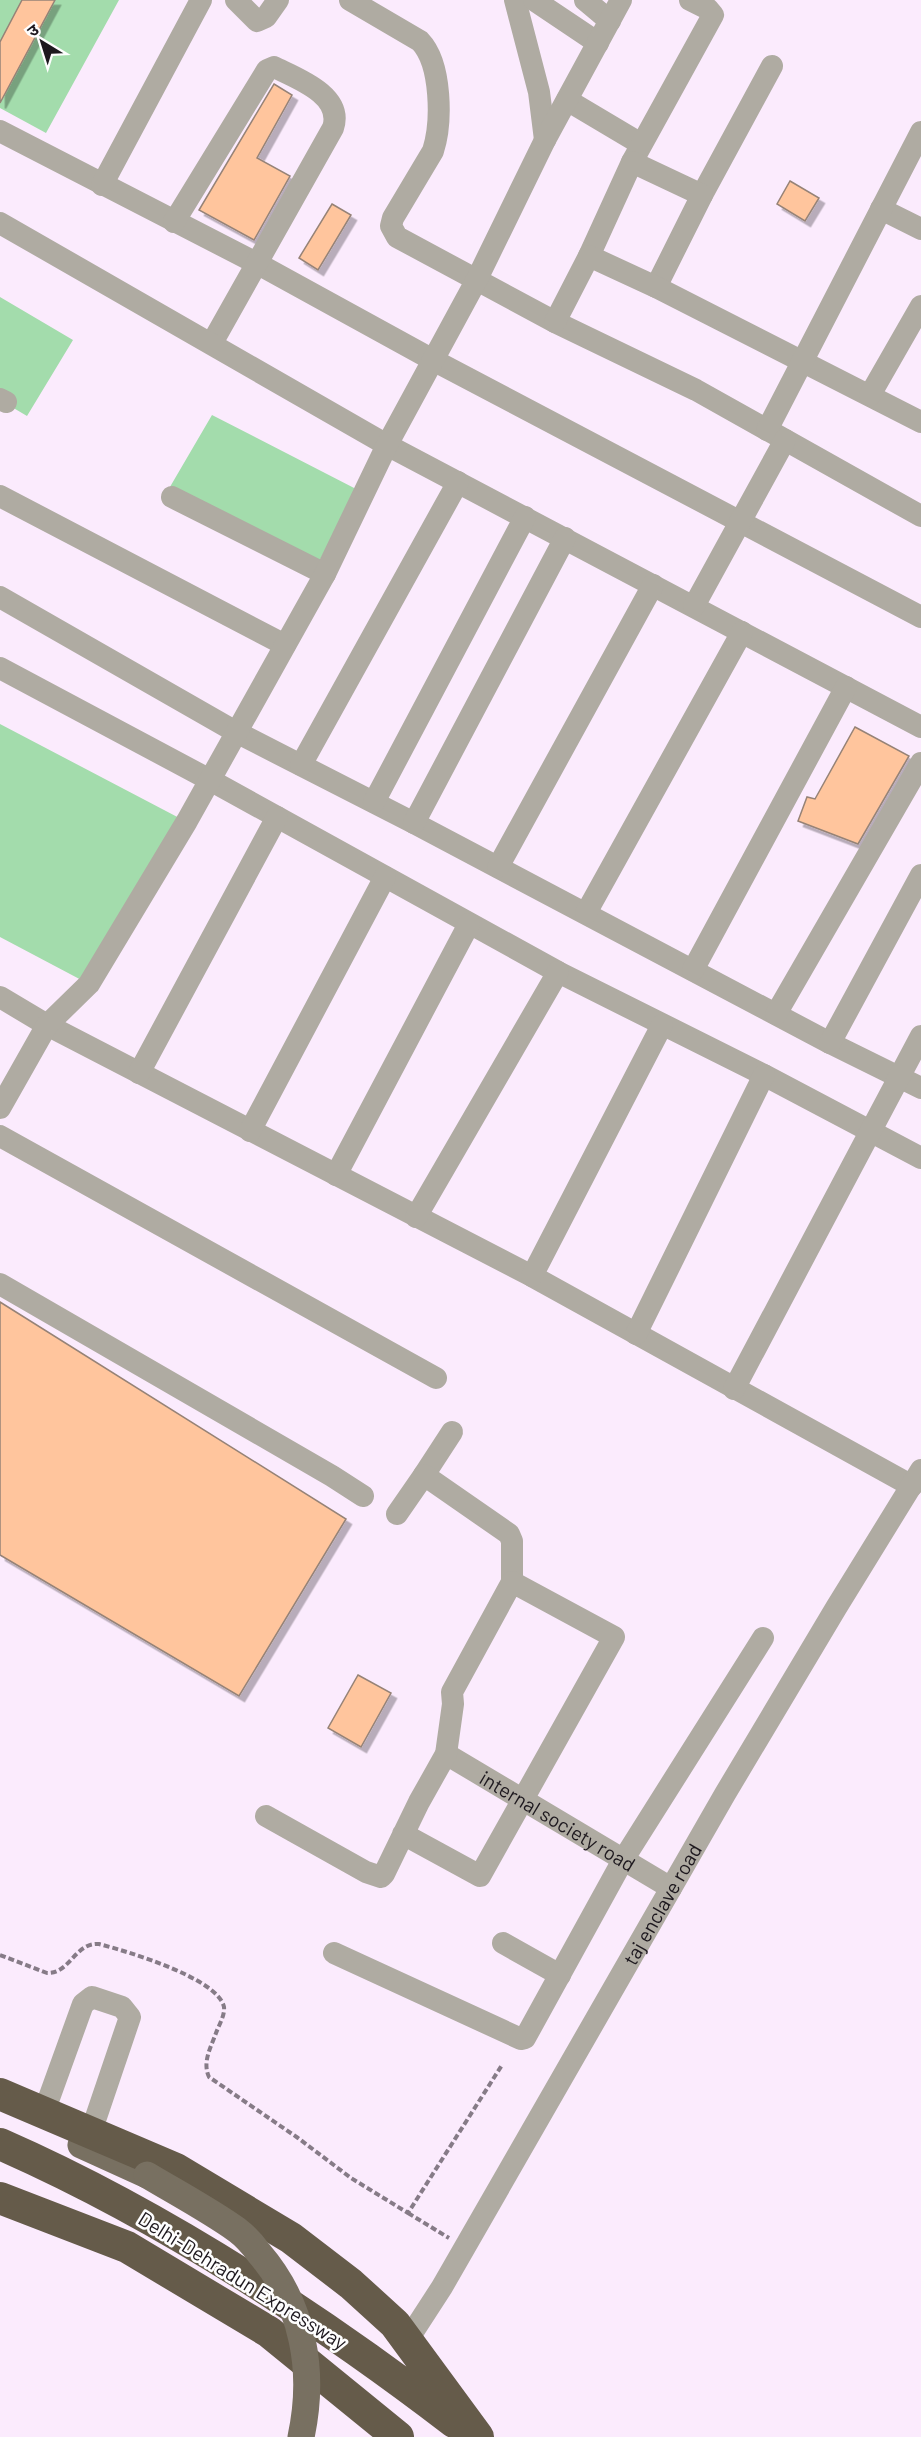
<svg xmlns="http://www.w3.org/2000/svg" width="921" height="2437" viewBox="0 0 921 2437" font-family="Barlow,'Noto Sans Devanagari',sans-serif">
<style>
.green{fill:#a3dcac}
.building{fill:#ffc59d;stroke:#968377;stroke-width:1.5;filter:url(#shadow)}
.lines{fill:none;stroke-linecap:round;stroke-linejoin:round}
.path{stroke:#867b87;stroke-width:4;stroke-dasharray:6 3;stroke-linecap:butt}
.minor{stroke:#afaba2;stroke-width:22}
.major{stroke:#787061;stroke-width:27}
.highway{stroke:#655b4a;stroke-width:32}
.major-bridge{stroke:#787061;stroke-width:27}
.labels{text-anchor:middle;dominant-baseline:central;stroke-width:5;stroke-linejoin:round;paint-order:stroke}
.street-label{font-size:20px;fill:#1d181e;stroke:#fefefe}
</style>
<defs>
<filter id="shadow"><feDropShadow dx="5.5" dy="5.5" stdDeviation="0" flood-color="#0004"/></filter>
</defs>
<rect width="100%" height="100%" fill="#fbebfd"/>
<path class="green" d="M0,0H119L46,133L0,108Z
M0,297L73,340L27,416L0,400Z
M212,415L358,490L315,569L167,492Z
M0,724L185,821L87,983L0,937Z"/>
<path class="building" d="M22,0H55L0,103V42Z
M274,84L292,95L257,158L290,176L254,240L199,210Z
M790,181L819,198L805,221L777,204Z
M332,204L351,215L318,270L299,258Z
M855,727L909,756L858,844L798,821L807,797L815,799Z
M0,1302L346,1519L239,1696L0,1555Z
M358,1675L391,1693L361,1747L328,1728Z"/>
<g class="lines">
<path class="path" d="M0,1955L47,1973C70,1974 75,1942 99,1944C126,1951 218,1978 224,2007C225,2015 219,2025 216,2033C211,2047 202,2062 209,2077L298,2138L351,2178L408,2213L502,2065
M408,2213L449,2238"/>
<g class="minor">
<path d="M236,0L257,21L266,17L278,0"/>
<path d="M350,0L420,41C442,64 442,123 433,151L393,218L391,226L397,237L555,322L696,390L921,516"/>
<path d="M515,0L539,92L545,140"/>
<path d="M534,0L598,43"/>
<path d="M585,0L610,21"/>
<path d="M567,100L641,144"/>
<path d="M0,131L258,264L433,360L921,617"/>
<path d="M632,162L713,15L708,9L690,0"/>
<path d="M102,185L201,0"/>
<path d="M702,195L772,66"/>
<path d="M881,209L921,229"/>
<path d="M174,222L267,70L274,67C296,78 344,95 333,128L212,343"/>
<path d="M0,223L387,445L921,727"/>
<path d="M589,256L632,162L702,195L656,287"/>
<path d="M555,322L589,256L656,287L921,422"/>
<path d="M870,395L921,306"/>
<path d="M0,399L6,402"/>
<path d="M767,430L921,132"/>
<path d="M0,496L285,645"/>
<path d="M172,497L325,574"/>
<path d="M0,597L236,732L414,823L830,1043L921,1088"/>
<path d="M694,606L785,440"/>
<path d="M0,668L210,780L558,972L764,1075L921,1158"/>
<path d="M301,765L458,482"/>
<path d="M374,802L525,517"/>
<path d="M414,823L565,538"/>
<path d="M498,867L653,585"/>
<path d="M586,913L742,632"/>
<path d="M693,970L846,687"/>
<path d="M0,997L47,1025L532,1276L912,1486"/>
<path d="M776,1014L921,763"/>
<path d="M830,1043L921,875"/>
<path d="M139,1073L277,817"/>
<path d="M0,1108L47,1025L89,984L187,821L325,574L387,445L476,281L545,140L621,0"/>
<path d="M250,1131L385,877"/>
<path d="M0,1136L436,1378"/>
<path d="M336,1175L469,924"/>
<path d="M416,1217L558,972"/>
<path d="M532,1276L662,1025"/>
<path d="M0,1284L332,1476L363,1496"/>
<path d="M636,1334L764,1075"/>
<path d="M734,1389L921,1036"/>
<path d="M424,1475L452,1432"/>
<path d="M397,1514L424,1475L509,1534L512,1541V1582"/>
<path id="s1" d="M446,1754L671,1888"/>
<path d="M266,1816L366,1872L381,1877L384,1874L419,1802L446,1754L453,1704L452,1692L512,1582L614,1637L480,1876L403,1834"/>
<path d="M503,1943L560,1975"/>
<path d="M334,1953L521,2039L525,2038L623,1860L763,1638"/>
<path d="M44,2112L83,2004L92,1997L122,2007L130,2017L91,2132"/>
<path id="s2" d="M407,2341L442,2287L725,1794L836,1608L921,1470"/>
</g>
<path class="major" d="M81,2145L147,2175"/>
<path class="highway" d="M0,2094L176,2169L291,2238L351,2284L395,2324L478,2437
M0,2144C162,2215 314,2315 454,2422
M0,2198L127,2247L269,2332L398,2437"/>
<path class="major-bridge" d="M147,2175C177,2193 209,2210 237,2230C245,2236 253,2245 259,2253C304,2305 315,2372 301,2437"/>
</g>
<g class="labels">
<g class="street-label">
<text stroke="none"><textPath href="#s1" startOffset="130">internal society road</textPath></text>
<text stroke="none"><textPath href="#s2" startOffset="506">taj enclave road</textPath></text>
<text transform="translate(243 2280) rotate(32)">Delhi-Dehradun Expressway</text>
</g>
</g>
<g transform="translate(42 42) rotate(322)" stroke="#fefefe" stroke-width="4.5" paint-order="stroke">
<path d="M0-4.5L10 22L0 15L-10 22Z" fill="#1d181e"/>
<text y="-9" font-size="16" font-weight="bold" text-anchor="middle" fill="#1d181e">उ</text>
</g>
</svg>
